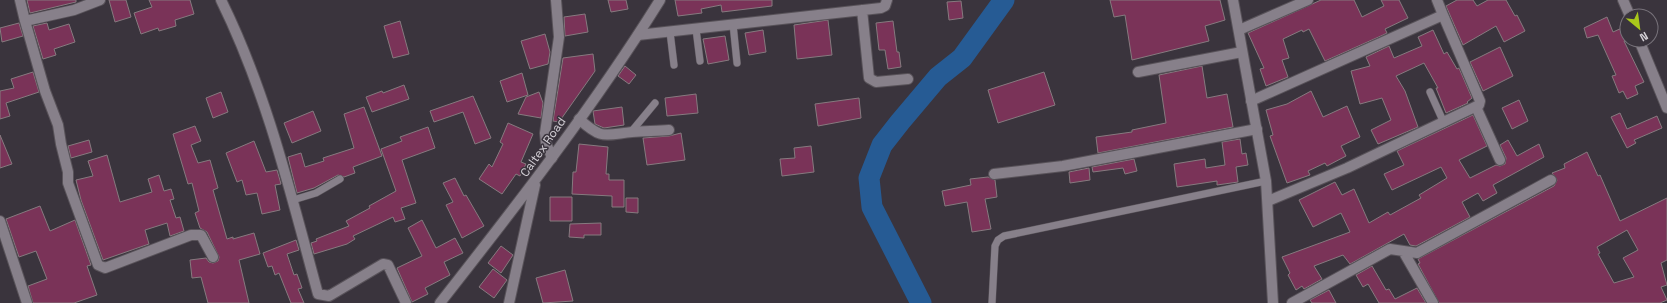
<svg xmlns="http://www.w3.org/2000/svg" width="1667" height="303" viewBox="0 0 1667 303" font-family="'Space Grotesk',sans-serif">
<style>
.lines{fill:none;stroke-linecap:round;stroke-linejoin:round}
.river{stroke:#265b94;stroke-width:21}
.building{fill:#7a3358;stroke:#867a7f;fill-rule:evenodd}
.lane-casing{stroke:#585259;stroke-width:8}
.street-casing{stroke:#585259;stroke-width:12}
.secondary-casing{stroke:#585259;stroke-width:12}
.lane{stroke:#87808a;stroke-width:7}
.street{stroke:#87808a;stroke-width:10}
.secondary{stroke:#87808a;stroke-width:10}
.labels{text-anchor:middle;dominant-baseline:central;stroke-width:3;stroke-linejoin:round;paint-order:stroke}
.street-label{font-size:12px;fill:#d5d1d7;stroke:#3a343d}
</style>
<rect width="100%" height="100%" fill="#3a343d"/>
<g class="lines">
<path class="river" d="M921,303L872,207L869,178L882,145L900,122L938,77L962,58L1004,0"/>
</g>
<path class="building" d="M27,0H76V2L30,13Z
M109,0H126L131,17L115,22Z
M149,0H190L194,14L175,20L176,26L159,31L158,28L141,34L134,13L152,7Z
M608,0H626L628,9L611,12Z
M675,0H772V6L722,12L721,5L701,9L702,13L678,16Z
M1110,0H1220L1225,20L1205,26L1209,41L1132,60L1125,15L1114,17Z
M1321,0H1354L1362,17L1384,6L1381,0H1399L1408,18L1385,29L1387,33L1383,35L1325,61L1309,29L1303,32L1302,30L1283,39L1289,58L1282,60L1288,77L1266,86L1260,69L1264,68L1248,33Z
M1457,0H1473L1477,6L1488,0H1506L1515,16L1517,15L1525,31L1504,42L1496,26L1463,45L1446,6Z
M961,1L963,18L949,20L947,2Z
M585,14L588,32L565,36L564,17Z
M1607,17L1613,32L1622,28L1627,40L1624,41L1644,82L1635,86L1638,94L1627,99L1623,91L1619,93L1612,76L1616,75L1598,35L1587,38L1584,28Z
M828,20L832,55L797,59L794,25Z
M400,21L409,54L393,58L384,26Z
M893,21L897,52H899L901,67L888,69L885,50H879L876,23Z
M19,23L23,36L2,42L0,28Z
M47,23L49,30L69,24L75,42L54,49L56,55L43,59L33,26Z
M763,30L766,52L749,55L745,33Z
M1433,30L1444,54L1447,52L1457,69L1459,68L1472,98L1467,102L1468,103L1446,113L1436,88H1438L1424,63L1396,76L1405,91L1418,127L1378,144L1371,130L1391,120L1382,98L1360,104L1351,71L1370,66L1366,57L1389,46L1394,58L1422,46L1418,37Z
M545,34L550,52L548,64L530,69L521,41Z
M725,36L729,60L708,64L703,39Z
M1500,47L1513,76L1483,91L1470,62Z
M593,54L595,71L559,122L553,121L563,58Z
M625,66L636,75L629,84L618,76Z
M1202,66L1207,98L1227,94L1233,127L1098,153L1096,137L1132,132V130L1166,123L1159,75Z
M33,72L39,92L6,103L10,116L0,119V91L14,88L11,79Z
M1044,72L1055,105L998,123L988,90Z
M522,73L528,95L507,102L500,81Z
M404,85L409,99L372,112L366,97L382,91L383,93Z
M1311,91L1323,117L1347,106L1360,137L1341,146L1346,156L1327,166L1325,163L1308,171L1310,175L1287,183L1270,136L1273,135L1266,110L1287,104Z
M221,92L228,112L213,118L206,98Z
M539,92L543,103L541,118L518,114L526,97Z
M696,94L698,113L667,116L665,98Z
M473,96L491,138L475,144L463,112L434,122L430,111Z
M859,98L861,118L818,126L815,104Z
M1519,100L1528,121L1512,129L1502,108Z
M364,107L382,156L353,167L355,173L344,177L338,175L314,188L297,193L288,157L301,153L305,167L324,161L323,158L354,148L344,114Z
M622,107L624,125L604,128L595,124L593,111Z
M313,111L321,131L292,143L284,123Z
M1620,113L1627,129L1657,116L1662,128L1634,140L1636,143L1627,148L1611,117Z
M1473,115L1487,146L1459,160L1470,178L1496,165L1500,166L1505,164L1506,158L1500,145L1508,140L1517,156L1539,144L1544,157L1493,185L1497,193L1483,201L1478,193L1462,202L1470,217L1416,246L1410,245L1404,234L1350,264L1343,255L1314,266L1322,279L1304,289L1302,286L1296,290L1288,275L1290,273L1282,257L1350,232L1341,213L1313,227L1299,200L1335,182L1342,195L1354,189L1369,223L1388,212L1390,215L1421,198L1419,195L1447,178L1441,167L1392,190L1384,174L1404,165L1397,151Z
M508,123L533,134L521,162L526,164L520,176L516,174L502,194L479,179L489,164L492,167L503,144L500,142Z
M195,126L201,141L191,145L198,163L210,160L218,188L213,190L227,239L233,237V239L254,233L260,254L239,260L249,303H208L201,277L192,278L190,260L206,258L209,262L213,263L218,261L219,257L207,232L200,228L195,213L199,211L192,183L188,184L173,134Z
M428,127L435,148L402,160L416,203L401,208L405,219L395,222L393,217L353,236L355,239L347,244L314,254L311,243L317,241L316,239L349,226L346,221L370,208L369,206L396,191L381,149L402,141L400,137Z
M681,133L685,160L647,165L643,138L669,136Z
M0,135L12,164L0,168Z
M1240,139L1242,154L1246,153L1248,165L1236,167L1238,182L1217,185V181L1177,187L1174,164L1205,159L1206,168L1225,165L1222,142Z
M89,140L92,152L71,158L68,146Z
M254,141L266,172L277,170L281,184L275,185L280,210L262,214L257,193L246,195L242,180L237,182L226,153Z
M579,144L608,147L606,174H609V180H624V207H612V196L572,194L573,172H576Z
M811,146L814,172L782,176L780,159L795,158L794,148Z
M1587,152L1598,176L1600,175L1620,221L1667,198V260L1661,263L1667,285L1661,287L1667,300L1660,303H1439L1418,264L1420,263L1418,259L1554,186L1557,180L1552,173L1565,168L1564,164ZM1627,230L1638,250L1623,258L1634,277L1614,283L1598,254L1600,253L1597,247Z
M107,155L120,202L152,192L148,179L159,175L164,191L171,189L174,199L170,200L176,218L180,217L184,231L170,236L167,223L145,230L149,244L103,260L81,200L76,180L93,176L88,161Z
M1134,159L1137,171L1125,174L1123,168L1093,172L1092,167Z
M1089,168L1090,180L1070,183L1069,172Z
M988,177L995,180L997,197L985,199L991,229L972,232L967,202L945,206L942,191L971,185L970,179Z
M455,178L464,196L466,195L484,226L462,238L446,205L453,202L443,183Z
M550,197H572V221H550Z
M626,198H638V213L626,212Z
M40,206L50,231L75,220L91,265L87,266L97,295L74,303H33L28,286L47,279L36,251L19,257L6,219Z
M422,220L436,248L455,238L463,253L444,262L450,275L425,288L428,294L412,302L397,268L422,256L408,228Z
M601,223V235H584V238L569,237L570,224Z
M296,240L299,250L287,254L294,275L297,274L302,288L298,289L304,303H291L279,273L275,275L272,266L268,267L263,253Z
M501,246L513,255L501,273L488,263Z
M1372,266L1386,290L1389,289L1395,299L1417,288L1426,303H1379L1368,284L1363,287L1356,275Z
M493,269L507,280L494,298L479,287Z
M565,270L573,301L543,303L536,278Z
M1329,290L1336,303H1312L1310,300Z"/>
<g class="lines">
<g class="lane-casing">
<path id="lane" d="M733,24L737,63
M696,29L700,61
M670,32L674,65
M1430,92L1444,123
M631,132L655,103
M293,200L316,193L340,179
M992,303L995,246L998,240L1004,236L1266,181"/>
</g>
<g class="street-casing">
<path id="street" d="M20,0L25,21L74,10L100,0
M221,0C267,93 291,195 318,294L329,296L383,264L388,265L406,303
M1623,0L1630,16
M862,10L869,78L876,82L908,79
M25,21L45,91L58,125L61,144L68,172V183L98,265L105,268L191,235H201L213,257
M1239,30L1308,0
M638,35L881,8L885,6L887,0
M1639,40L1667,108
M1138,72L1242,52
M1251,101L1443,15L1437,0
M1476,107L1500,160
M579,119C602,140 604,135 632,132C645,131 657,131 669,130
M552,158L546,143L545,133L559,37L556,0
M994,174L1063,166L1257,129
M1268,201L1347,168L1479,105L1480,101L1443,15
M0,221L27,303
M1403,251L1433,303
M1292,303L1390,249L1417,253L1551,180"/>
</g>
<g class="secondary-casing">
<path id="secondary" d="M1233,0L1266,181L1273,303
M440,303C517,205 594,106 660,0
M509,303L535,185"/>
</g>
<use href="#lane" class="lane"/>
<use href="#street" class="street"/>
<use href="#secondary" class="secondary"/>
</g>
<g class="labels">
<g class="street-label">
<text transform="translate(543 147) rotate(-55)">Caltex Road</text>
</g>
</g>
<g transform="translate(1639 28) rotate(151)"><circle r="19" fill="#3a343d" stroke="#78737b"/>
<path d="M0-3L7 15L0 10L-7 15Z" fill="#a9c71b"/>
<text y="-6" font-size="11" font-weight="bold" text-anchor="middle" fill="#d5d1d7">N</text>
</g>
</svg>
